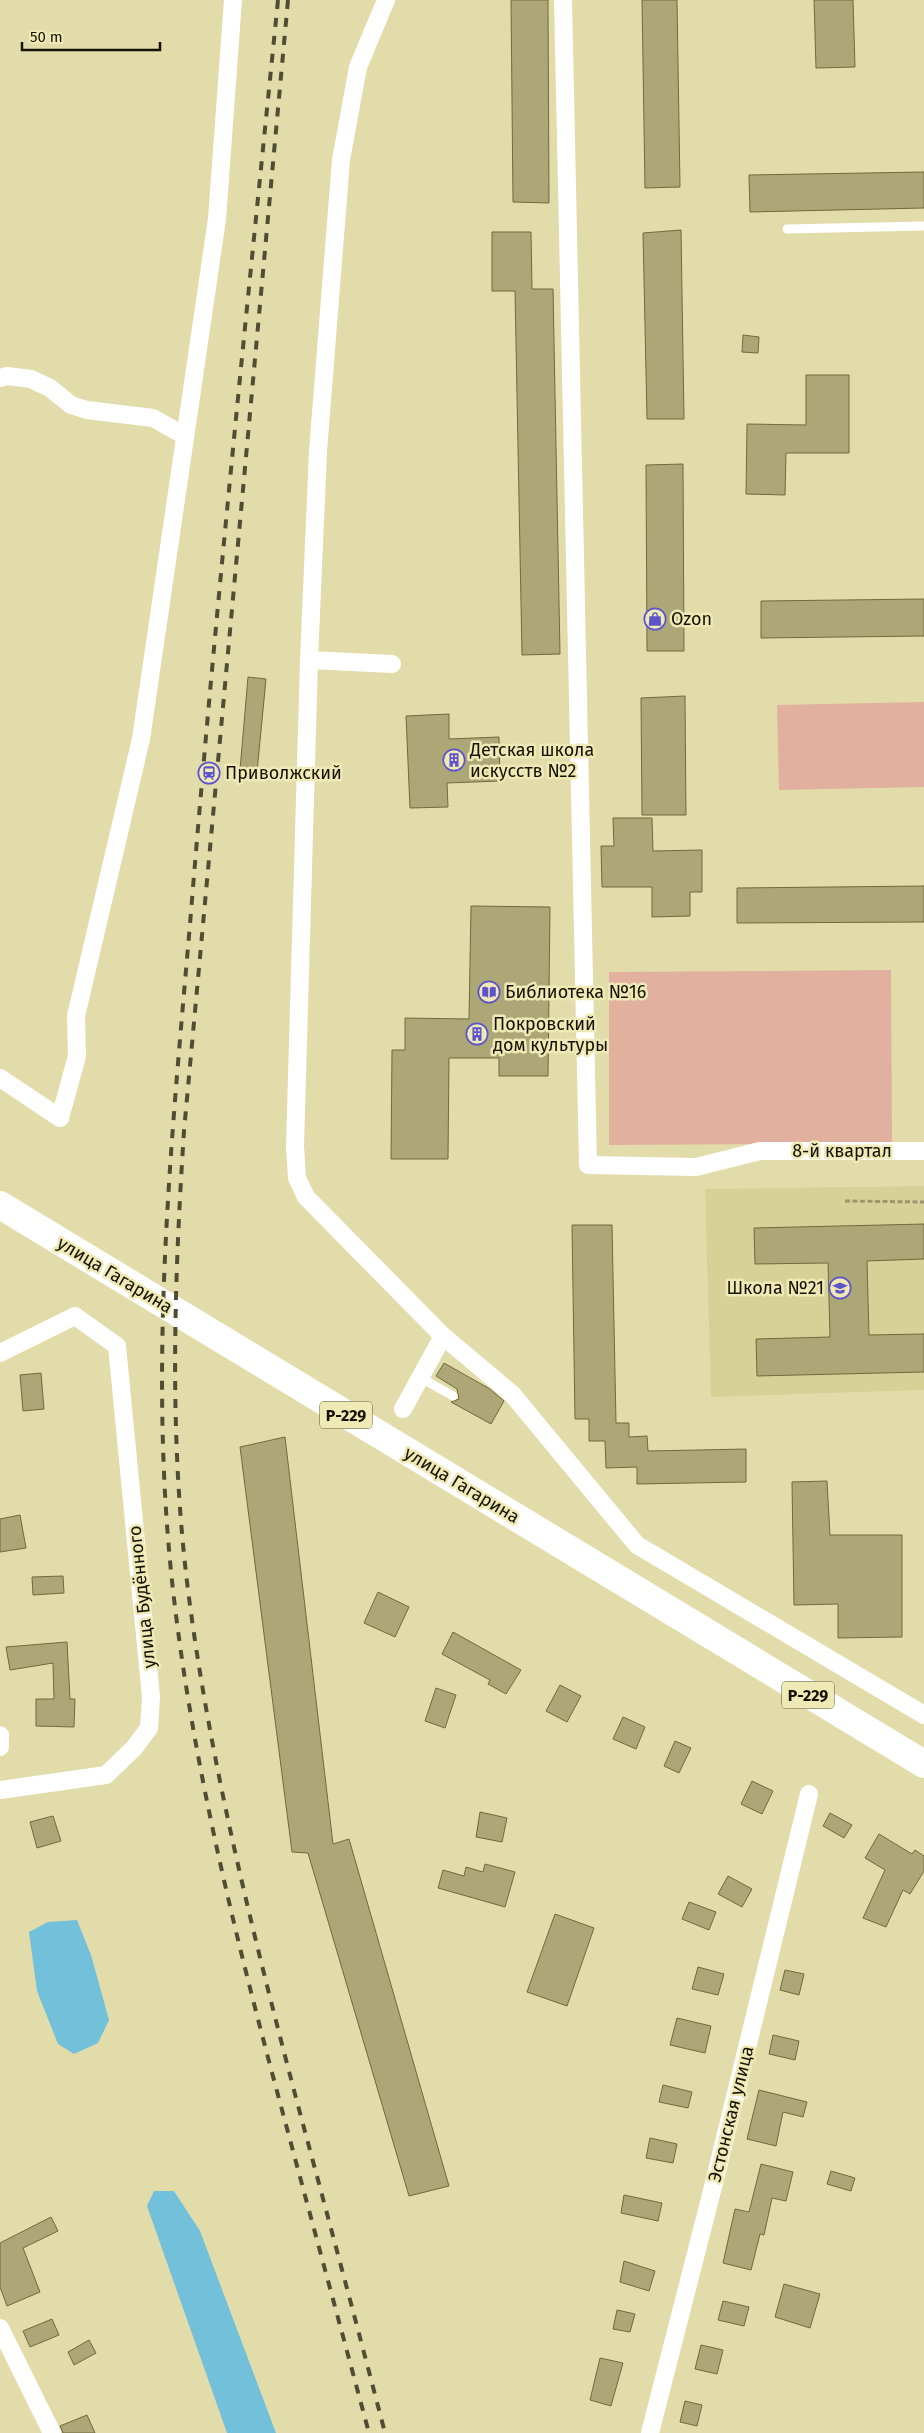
<svg xmlns="http://www.w3.org/2000/svg" width="924" height="2433" viewBox="0 0 924 2433" font-family="'Fira Sans',sans-serif">
<style>
.built{fill:#d8d197}
.green{fill:#e1b09e}
.water{fill:#72c0da}
.building{fill:#ada777;stroke:#706a3c}
.lines{fill:none;stroke-linecap:round;stroke-linejoin:round}
.path{stroke:#9b9670;stroke-width:3;stroke-dasharray:5 2.5;stroke-linecap:butt}
.service{stroke:#fff;stroke-width:9}
.minor{stroke:#fff;stroke-width:18}
.primary{stroke:#fff;stroke-width:28}
.rail{stroke:#514d33;stroke-width:4;stroke-dasharray:9 9;stroke-linecap:butt}
.labels{text-anchor:middle;dominant-baseline:central;stroke-width:5;stroke-linejoin:round;paint-order:stroke}
.shield{fill:#efe9b6;stroke:#565238;stroke-width:1}
.shield-label{font-size:16px;font-weight:bold;fill:#151202}
.poi-label{font-size:18px;fill:#151202;stroke:#efe9b6;text-anchor:start}
.street-label{font-size:18px;fill:#151202;stroke:#efe9b6}
</style>
<rect width="100%" height="100%" fill="#e2dcaa"/>
<path class="built" d="M924,1186V1390L711,1397L705,1189Z"/>
<path class="green" d="M924,702V787L779,790L777,705Z
M891,970L892,1143L609,1145V972Z"/>
<path class="water" d="M77,1920L91,1955L109,2020L98,2043L74,2054L58,2044L37,1991L29,1932L48,1922Z
M154,2191H174L200,2231L276,2433H227L147,2206Z"/>
<path class="building" d="M511,0H548L549,203L513,202Z
M642,0H677L680,187L645,188Z
M814,0H853L855,67L816,68Z
M924,172V208L750,212L749,175Z
M681,230L684,419H647L643,233Z
M492,232H531L532,289H553L560,654L522,655L515,291H492Z
M743,335L759,337L758,353L742,352Z
M806,375H849V453H786L785,495L746,494L747,424L806,425Z
M683,464L684,651H647L646,465Z
M924,599V636L761,638V601Z
M248,677L266,679L257,772L240,770Z
M685,696L686,815H642L641,698Z
M449,714V739L499,737L500,781L447,783L448,807L410,808L406,716Z
M613,818H652L653,851L702,850V892H690V916L652,917V887H602L601,846H614Z
M924,886V922L737,923V888Z
M471,906L550,907L548,1076H499V1058H449L448,1159H391L392,1050H405V1018L469,1019Z
M924,1224V1259L867,1261L869,1335L924,1334V1372L757,1376L756,1339L830,1337L828,1263L755,1264L754,1228Z
M572,1225H612L616,1423H629V1437L647,1436L648,1451L746,1449V1482L637,1484V1467L606,1468L605,1441H589V1419H575Z
M444,1363L490,1389L504,1401L491,1424L451,1402L459,1399L457,1389L436,1376Z
M41,1373L44,1409L23,1411L20,1375Z
M285,1437L333,1844L349,1839L449,2186L409,2196L308,1853L292,1852L240,1447Z
M827,1481L830,1535H902V1637L838,1638V1604L794,1605L792,1482Z
M20,1515L26,1548L0,1552V1519Z
M63,1576L64,1593L33,1595L32,1577Z
M378,1592L409,1607L395,1637L364,1623Z
M453,1632L521,1670L506,1694L488,1684L490,1680L442,1654Z
M67,1642L70,1699H75L74,1727L36,1726V1699H54L53,1663L10,1670L6,1647Z
M560,1685L581,1696L567,1722L546,1711Z
M436,1688L456,1695L445,1728L425,1721Z
M623,1717L645,1727L636,1749L613,1739Z
M675,1741L691,1748L679,1773L664,1766Z
M752,1781L773,1791L762,1814L741,1804Z
M480,1812L507,1818L502,1842L476,1837Z
M830,1813L852,1825L844,1838L823,1826Z
M53,1816L61,1841L37,1848L30,1822Z
M879,1834L912,1854L915,1850L924,1856V1871L910,1894L903,1890L886,1927L863,1918L885,1870L865,1858Z
M485,1864L515,1872L505,1907L438,1888L443,1870L464,1876L466,1867L483,1872Z
M728,1876L752,1889L742,1907L718,1894Z
M689,1902L716,1912L709,1930L682,1919Z
M555,1914L594,1928L567,2006L527,1992Z
M698,1967L724,1974L718,1995L692,1989Z
M785,1970L804,1974L799,1995L780,1990Z
M677,2018L711,2026L705,2053L670,2045Z
M773,2035L799,2041L795,2060L769,2054Z
M663,2085L692,2092L688,2108L659,2102Z
M759,2090L807,2102L803,2117L783,2112L776,2146L747,2139Z
M650,2138L677,2144L673,2163L646,2158Z
M761,2164L793,2172L786,2201L772,2198L764,2235L760,2234L751,2270L723,2263L735,2209L749,2212Z
M831,2171L855,2178L851,2191L827,2184Z
M624,2195L662,2203L658,2221L621,2213Z
M51,2217L58,2231L23,2248L40,2292L7,2306L0,2287V2243Z
M624,2261L655,2271L649,2291L620,2282Z
M784,2284L820,2294L810,2328L775,2317Z
M723,2301L749,2307L744,2326L718,2320Z
M617,2310L635,2314L630,2332L613,2329Z
M52,2319L59,2335L30,2347L23,2331Z
M89,2340L96,2353L74,2365L68,2352Z
M701,2345L723,2350L717,2374L695,2369Z
M600,2358L623,2363L611,2406L590,2400Z
M685,2401L702,2405L697,2426L680,2422Z
M87,2415L95,2433H63L60,2426Z"/>
<g class="lines">
<path class="path" d="M845,1201L924,1202"/>
<path class="service" d="M787,229L924,226
M421,1378L453,1396"/>
<path class="minor" d="M563,0L588,1165L696,1167L760,1151H924
M0,378L7,376L31,379L50,388L71,405L87,410L153,418L185,436
M309,660L318,451L341,160L358,67L386,0
M392,664L309,660L295,1146L297,1178L306,1197L443,1336L512,1394L637,1545L924,1715
M0,1078L60,1118L77,1056L76,1016L141,739L217,219L233,0
M0,1353L75,1316L117,1346L151,1697L149,1728L134,1748L106,1775L0,1790
M403,1409L443,1336
M0,1735V1747
M0,2328L52,2433
M650,2433L714,2183L809,1794"/>
<path class="primary" d="M0,1205L924,1764"/>
<path class="rail" d="M278,0C247,308 215,615 190,924C171,1145 148,1368 173,1590C193,1767 236,1939 282,2110C311,2218 340,2325 369,2433
M288,0L184,1131C174,1284 169,1438 188,1590C210,1763 252,1930 296,2098C326,2210 356,2321 385,2433"/>
</g>
<defs>
<g id="shop-ring" transform="scale(1.125)"><circle r="9.5" fill="#efe9b6" stroke="#5d53cb" stroke-width="1.5"/><path d="M-5-2.5h2.3a2.7 3.5 0 0 1 5.4 0H5L5.5 6h-11ZM-1.5-2.5h3a1.5 2.3 0 0 0-3 0Z" fill="#5d53cb"/></g>
<g id="building-ring" transform="scale(1.125)"><circle r="9.5" fill="#efe9b6" stroke="#5d53cb" stroke-width="1.5"/><path d="M-4-6H4V6H1V3H-1V6H-4ZM-2.5-4.3h1.7v1.8h-1.7ZM.8-4.3h1.7v1.8H.8ZM-2.5-1h1.7V.8h-1.7ZM.8-1h1.7V.8H.8Z" fill="#5d53cb"/></g>
<g id="station-ring" transform="scale(1.125)"><circle r="9.5" fill="#efe9b6" stroke="#5d53cb" stroke-width="1.5"/><path d="M-3-6H3Q5-6 5-4V2Q5 4 3 4L4.5 6H3L1.5 4h-3L-3 6H-4.5L-3 4Q-5 4-5 2V-4Q-5-6-3-6ZM-3.5-4v3h7v-3ZM-3.5 1v1.5H-2V1ZM2 1v1.5H3.5V1Z" fill="#5d53cb"/></g>
<g id="library-ring" transform="scale(1.125)"><circle r="9.5" fill="#efe9b6" stroke="#5d53cb" stroke-width="1.5"/><path d="M-6-4Q-3-5.5-.7-3.5V5Q-3 3-6 4ZM6-4Q3-5.5 .7-3.5V5Q3 3 6 4Z" fill="#5d53cb"/></g>
<g id="school-ring" transform="scale(1.125)"><circle r="9.5" fill="#efe9b6" stroke="#5d53cb" stroke-width="1.5"/><path d="M0-5L7-2L0 1L-7-2ZM-4 1L0 2.5L4 1V4Q0 6-4 4Z" fill="#5d53cb"/></g>
</defs>
<g fill-rule="evenodd">
<use href="#shop-ring" x="655" y="619"/>
<use href="#building-ring" x="454" y="760"/>
<use href="#station-ring" x="209" y="773"/>
<use href="#library-ring" x="489" y="992"/>
<use href="#building-ring" x="477" y="1034"/>
<use href="#school-ring" x="840" y="1288"/>
</g>
<g class="labels">
<g class="shield">
<rect x="320" y="1401.5" width="52" height="27" rx="4"/>
<rect x="782" y="1681.5" width="52" height="27" rx="4"/>
</g>
<g class="shield-label">
<text x="346" y="1415">Р-229</text>
<text x="808" y="1695">Р-229</text>
</g>
<g class="poi-label">
<text x="671" y="619">Ozon</text>
<text x="470" y="750">Детская школа<tspan x="470" dy="21">искусств №2</tspan></text>
<text x="225" y="773">Приволжский</text>
<text x="505" y="992">Библиотека №16</text>
<text x="493" y="1024">Покровский<tspan x="493" dy="21">дом культуры</tspan></text>
<text x="824" y="1288" text-anchor="end">Школа №21</text>
</g>
<g class="street-label">
<text x="842" y="1151">8-й квартал</text>
<text transform="translate(115 1275) rotate(31)">улица Гагарина</text>
<text transform="translate(462 1485) rotate(31)">улица Гагарина</text>
<text transform="translate(142 1597) rotate(-96)">улица Будённого</text>
<text transform="translate(731 2114) rotate(-76)">Эстонская улица</text>
</g>
</g>
<path d="M22 42v8h138v-8" fill="none" stroke="#151202" stroke-width="2.5"/>
<text x="30" y="42" font-size="15" fill="#151202" stroke="#efe9b6" stroke-width="4" paint-order="stroke">50 m</text>
</svg>
